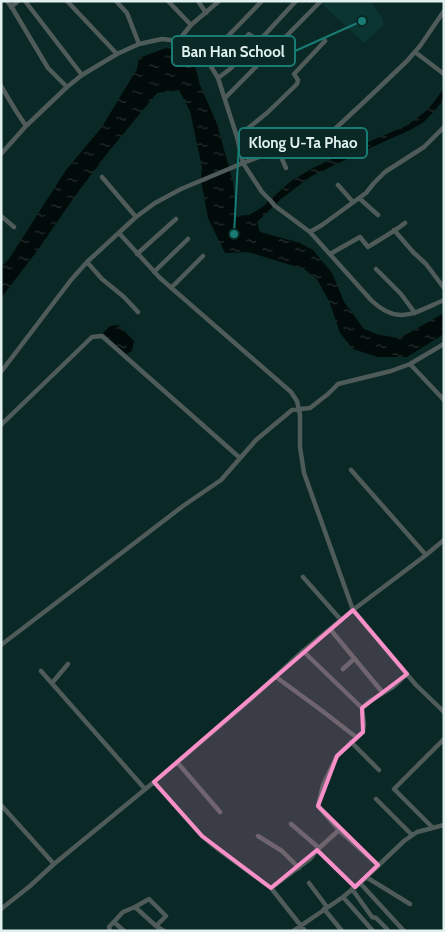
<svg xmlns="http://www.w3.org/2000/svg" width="445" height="932" viewBox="0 0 445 932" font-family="Cabin,sans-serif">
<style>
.built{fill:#0a3532}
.water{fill:url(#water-ripples)}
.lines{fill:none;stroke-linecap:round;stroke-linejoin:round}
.minor{stroke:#4e5b59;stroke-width:4.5}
.marked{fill:#f98fc9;fill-opacity:0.2;stroke:#f98fc9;stroke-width:4;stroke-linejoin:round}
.leader{fill:none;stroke:#197c74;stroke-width:2}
.callout-dot{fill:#197c74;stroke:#0a2825;stroke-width:2}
.callout{fill:#0a2825;stroke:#197c74;stroke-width:2}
.callout-label{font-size:15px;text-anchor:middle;font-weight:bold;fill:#e0f0ee}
</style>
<defs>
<pattern id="water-ripples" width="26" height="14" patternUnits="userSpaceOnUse" patternTransform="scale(1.25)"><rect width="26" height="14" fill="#000b0a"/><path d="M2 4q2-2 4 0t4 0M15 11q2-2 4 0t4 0" fill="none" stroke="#252f2e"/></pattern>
</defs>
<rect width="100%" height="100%" fill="#0a2825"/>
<path class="built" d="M325,1H370L382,17L384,25L364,43L322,4Z"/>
<path class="water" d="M166,48L183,51L195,66L200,85L217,124L233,182L236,216L249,215L261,208L291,181L313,168L357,147L408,125L426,111L434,102L444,88V99L436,109L424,122L410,130L361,152L310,177L281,199L257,222L260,232L300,243L313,250L332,273L344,302L364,329L379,335L400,338L444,313V334L407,357H378L353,349L340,333L330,303L317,279L304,269L248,252L225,253L208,218L201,180L202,167L190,111L179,90L157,93L109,151L75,196L37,251L1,298V267L9,259L66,170L102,127L137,69L139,58Z
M118,325L134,341L132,351L126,354L103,333L110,326Z"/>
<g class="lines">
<path class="minor" d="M7,1L11,6L48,68L67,87
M25,1L82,75
M67,1L117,54
M116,1L127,13L139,44
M168,1L191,25
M198,1L206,13
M11,7L18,1
M444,11L420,46L407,61L365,101L323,140L311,145L278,150L243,163L262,192L270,200L275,206L310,232L371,300C398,326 414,313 444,300
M227,37L262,1
M178,41L191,25L219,1
M415,52L444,74
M218,78L230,69L236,63L231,55L233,50L249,34L259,41L296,1
M1,86L16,111L26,126
M225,98L321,1
M237,137L267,113L297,84L298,80L294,74L325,41
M278,150L286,168
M1,154L26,126L67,87L82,75L117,54L139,44L162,39L178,41L192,48L207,60L218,78L237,137L243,163L181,189L155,203L136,217L87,262L71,280L1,372
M102,177L136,217
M338,185L353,202
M359,198L378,215
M1,216L14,227
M394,230L413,252L426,264L444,288
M310,232L322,225L366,193L374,183L385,172L424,147L444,127
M119,233L160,278L291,392L297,401L300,415V447L304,473L353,610L416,685L444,712
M137,254L176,219
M330,254L360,237L368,247C380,239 394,232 405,223
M87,262L102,279L124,297L138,312
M376,269L401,294L415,313
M154,272L188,239
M171,288L203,256
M410,364L444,400
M1,425L92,337L102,336L240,458
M426,555L444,540
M303,577L341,620
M330,629L383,693
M1,645L183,506L221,480L256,440L292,410L310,408L328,394L338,384L391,371L410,364L444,344
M303,651L362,708
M343,669L354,659
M41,671L145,789
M276,677L321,710L356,737
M52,683L68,664
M351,742L379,770
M177,762L220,812
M154,782L202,836L219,850L271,888
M376,799L412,835
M1,805L54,864
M291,824L319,848
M432,827L394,789L444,739
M258,836L282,851L299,868
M317,850L355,887
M378,865L339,830L318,806L323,785L337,756L363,732L364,724L362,708L370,701L393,687L407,674
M366,877L410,904
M309,883L327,907
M360,883L404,931
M352,889L372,917L376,918L387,929
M343,897L373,931
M135,907L149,899L166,916L156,926
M1,909L30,886L54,864L154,782L251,699L303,651L353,610L426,555L351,470
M324,909L342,931
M114,922L124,931
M110,931L109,927L123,912L135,907L156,926L164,931
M293,931L343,897L360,883L404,841L417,832L444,825
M305,931L271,888L310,859L317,850L339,830"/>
</g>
<path class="marked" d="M353,610L407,674L362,708L363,732L337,756L318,806L378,865L355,887L317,850L271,888L202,836L154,782Z"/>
<path class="leader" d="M362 21L295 51M234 234L239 143"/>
<g class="callout-dot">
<circle cx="362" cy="21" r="5"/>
<circle cx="234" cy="234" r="5"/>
</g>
<g class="callout">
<rect x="172" y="36" width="123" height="30" rx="5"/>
<rect x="239" y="128" width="128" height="30" rx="5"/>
</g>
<g class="callout-label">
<text x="233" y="57">Ban Han School</text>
<text x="303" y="148">Klong U-Ta Phao</text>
</g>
<rect width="445" height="932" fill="none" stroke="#e0f0ee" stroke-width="5"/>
</svg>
